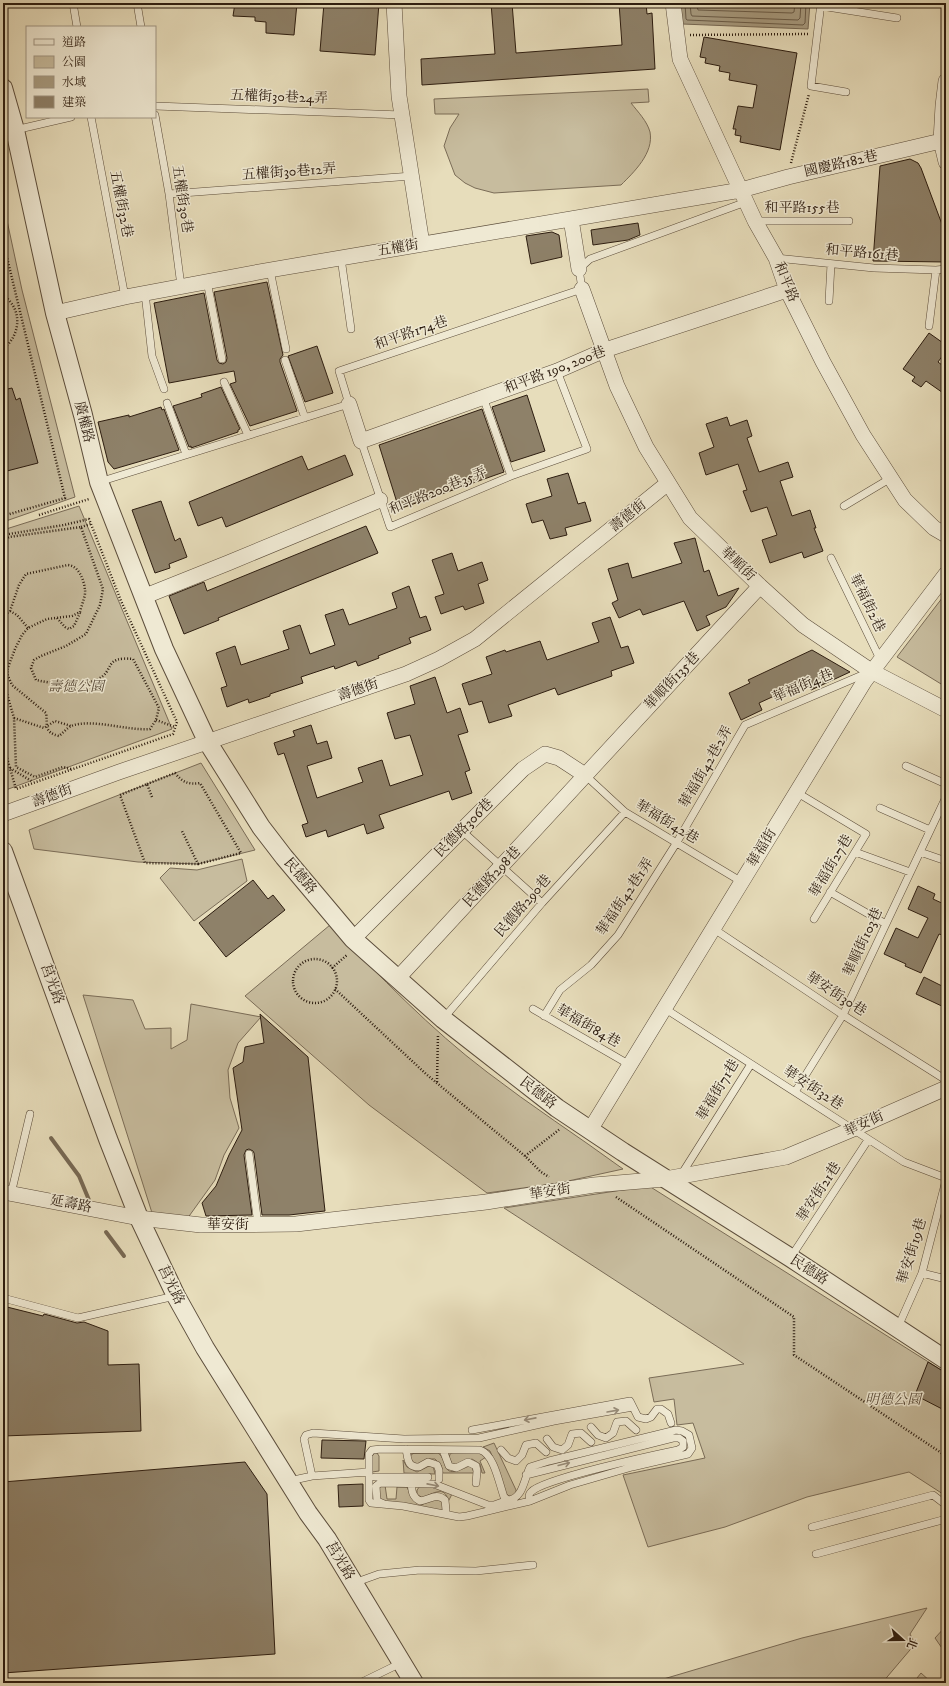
<svg xmlns="http://www.w3.org/2000/svg" width="949" height="1686" viewBox="0 0 949 1686" font-family="'IM FELL DW Pica','Noto Serif TC',serif">
<style>
.green{fill:#c7bc9e;stroke:#7a6c57}
.water{fill:#a89c81;stroke:#776954}
.lines{fill:none;stroke-linecap:round;stroke-linejoin:round}
.shore{stroke:#6a5c48;stroke-width:1}
.stream{stroke:#776954;stroke-width:4}
.building{fill:#8e8169;stroke:#2d1d10}
.service-casing{stroke:#5c4d3b;stroke-width:8}
.minor-casing{stroke:#5c4d3b;stroke-width:16}
.tertiary-casing{stroke:#5c4d3b;stroke-width:20}
.path{stroke:#2d1d10;stroke-width:2.5;stroke-dasharray:1 2;stroke-linecap:butt}
.service{stroke:#efe9d3;stroke-width:7}
.minor{stroke:#efe9d3;stroke-width:15}
.tertiary{stroke:#efe9d3;stroke-width:18}
.oneway{stroke:#988d7b}
.labels{text-anchor:middle;dominant-baseline:central;stroke-width:3;stroke-linejoin:round;paint-order:stroke}
.street-label{font-size:14px;fill:#2d1d10;stroke:#efe9d3}
.park-label{font-size:14px;font-style:italic;fill:#5b4d3b;stroke:#efe9d3}
</style>
<rect width="100%" height="100%" fill="#e7ddbb"/>
<filter id="stains"><feTurbulence type="fractalNoise" baseFrequency=".005" numOctaves="4"/><feColorMatrix values="0 0 0 0 .2 0 0 0 0 .09 0 0 0 0 .02 0 0 0 .5 -.17"/></filter>
<radialGradient id="worn" r=".72"><stop offset=".6" stop-color="#630" stop-opacity="0"/><stop offset="1" stop-color="#630" stop-opacity=".3"/></radialGradient>
<path class="green" d="M648,89L649,102L631,103C638,112 647,121 650,132C654,153 634,172 621,185L494,193L475,188L465,183L455,175L444,146L450,128L459,114H435L434,99Z
M3,202L22,290L75,497L3,522Z
M79,506L172,729L3,791V530Z
M946,593V687L897,657Z
M201,763L255,850L198,864L138,862L34,849L29,830Z
M242,859L247,881L194,921L160,878L170,868L197,870Z
M330,925C380,976 430,1029 487,1072C531,1106 578,1136 623,1169L559,1183L487,1193L369,1105L245,996Z
M83,995L133,1000L145,1029L171,1028V1049L187,1040L191,1004L261,1017L238,1043L228,1070L230,1098L239,1128L224,1155L215,1180L187,1219L153,1216Z
M649,1186L946,1373V1496L909,1472L807,1497L725,1527L648,1547L623,1475L705,1458L693,1423L677,1425L674,1399L654,1402L649,1378L744,1364L504,1208Z
M494,1443L516,1490V1494L511,1497L506,1494L493,1458L490,1451L483,1447Z
M375,1452L377,1453L379,1456V1471L372,1472V1456Z
M437,1452C451,1462 438,1481 469,1466L472,1467L474,1473H443L441,1465L435,1459H427L418,1464L414,1463L410,1458L411,1455L414,1453Z
M454,1452L481,1453L486,1457L480,1461L485,1473H482L480,1464L472,1459L457,1465H453L449,1458L450,1454Z
M403,1460L407,1467L417,1472L429,1466H433L435,1474L404,1473Z
M385,1485L387,1499H396L397,1487H407C411,1495 410,1501 421,1505L437,1498L443,1502L444,1512L380,1501L379,1488L381,1486Z
M420,1486H431L452,1494L448,1502C446,1484 432,1494 422,1498L417,1494V1490Z
M927,1608L910,1634L915,1644L882,1683H650L802,1638Z
M946,1626V1654L935,1638Z
M921,1673L931,1682L930,1683H913Z"/>
<path class="water" d="M681,3H810L808,29L682,24Z"/>
<g class="lines">
<path class="shore" d="M685,3L686,19L687,20L803,25L805,23L806,3
M690,3L691,14L692,16L798,20L800,18L801,3
M696,3L698,10L792,13L794,12L795,3"/>
<path class="stream" d="M51,1138L79,1176L89,1200
M106,1232L124,1256"/>
</g>
<path class="building" d="M235,3H297L294,35L266,33V22L255,21V17L233,16Z
M324,3H379L375,55L320,51Z
M491,3H512L516,53L622,45L619,3H646L647,14L652,13L655,69L422,85L421,59L495,54Z
M704,37L797,53L780,150L740,142L741,136L735,135L736,129H733L738,106L753,108L757,85L729,80L730,73L719,71L720,66L705,63L706,58L700,57Z
M910,159L918,163L921,168L946,235V262L873,261L880,166Z
M638,223L640,235L628,240L593,245L591,230Z
M552,232L559,235L562,257L531,264L526,236Z
M267,282L283,355L280,359V362L297,411L250,426L230,384L236,382L234,371L169,383L154,303L204,293L217,360L219,363L223,364L226,362L227,358L214,292Z
M929,333L946,345V351L938,362L946,368V395L926,381L921,387L912,381L915,377L903,369Z
M317,346L333,393L305,402L288,356Z
M221,387L240,429L238,430V432L191,448V446L189,447L173,406L202,397L201,394Z
M12,388L16,400L20,398L38,463L3,472V390Z
M527,395L545,451L511,462L492,407Z
M161,407L162,410L164,409L179,450L114,469L108,462L98,422L129,415V417Z
M482,409L504,472L399,509L379,445Z
M727,417L730,426L747,420L752,436L747,438L759,472L788,462L793,477L780,481L792,516L810,510L816,528H814L823,551L804,558L802,552L770,563L762,540L777,535L767,507L751,512L743,491L747,490L738,464L706,475L699,453L714,447L706,424Z
M345,455L353,475L226,527L222,517L198,526L189,502L302,456L308,470Z
M568,473L578,504L585,502L591,521L565,528L567,535L550,539L543,520L532,523L526,504L552,496L547,479Z
M161,501L175,541L180,538L187,557L169,564L170,568L155,573L132,510Z
M366,526L378,553L218,618L219,620L184,634L169,596L204,582L207,591Z
M695,538L704,572L709,570L718,596L739,588L726,607L706,616L710,625L697,631L684,601L643,615L640,609L619,618L612,603L618,600L608,569L628,563L632,578L682,563L674,543Z
M452,553L458,571L482,562L488,580L478,584L484,603L465,610L463,606L441,614L435,597L444,594L432,560Z
M409,586L420,618L426,616L431,630L409,638L411,643L378,656L379,658L358,666L356,661L335,669L334,666L301,677L303,683L270,694V696L249,703L248,699L227,707L221,688L227,686L216,653L235,646L241,665L289,649L283,631L300,625L310,654L335,645L325,615L343,609L349,625L397,608L392,593Z
M610,617L621,648L628,646L634,663L611,671L612,676L558,695L555,688L508,705L512,716L489,723L482,701L469,705L462,684L492,674L486,657L505,650L506,652L540,641L547,660L599,642L592,623Z
M812,650L850,672L811,690L807,681L759,703L762,710L741,720L729,693L750,683L748,680Z
M435,677L447,713L460,708L468,732L458,735L470,770L465,772L472,793L452,800L449,791L379,815L384,828L367,834L364,824L328,837L326,830L306,837L302,825L308,823L284,753L278,755L274,743L295,736L293,731L311,725L317,744L327,741L332,758L307,766L317,798L363,782L358,768L382,760L390,786L423,775L410,735L395,739L387,713L415,704L410,686Z
M253,880L268,899L273,895L285,910L226,957L199,923Z
M918,886L935,894L933,899L946,905V928L942,935L939,934L921,973L905,966L906,964L884,954L896,928L918,938L928,918L908,909Z
M924,977L946,988V1008L916,994Z
M260,1014L308,1057L325,1211L289,1215H262L254,1153L253,1151L249,1149L246,1150L244,1155L252,1215L206,1216L202,1203L216,1186L229,1155L242,1130L233,1068L243,1062L245,1047L264,1043Z
M3,1306L43,1316L44,1314L77,1323L84,1322L108,1331V1365L139,1364L141,1431L3,1436Z
M928,1362L946,1373V1411L915,1395Z
M322,1440L366,1441L364,1459L321,1458Z
M245,1462L267,1494L275,1654L3,1673V1482Z
M363,1484V1506L339,1507L338,1485Z"/>
<g class="lines">
<g class="service-casing">
<path id="service" d="M73,3L77,27
M137,3L141,27
M821,3L811,86L846,92
M821,6L897,18
M155,106L402,115
M155,115L169,194L181,286
M91,117L125,297
M15,130L71,117
M169,194L412,176
M755,221H849
M341,258L351,329
M776,258L874,268L936,270L946,269
M270,270L286,349
M207,281L222,359
M145,293L152,356L164,389
M829,301L831,264
M929,326L936,270
M285,360L305,418
M224,382L248,435
M167,403L186,454
M361,441L390,527L511,476L483,397
M511,476L587,449L557,371
M99,482L349,404L339,371L582,289L579,269L590,259L746,202
M844,506L891,478
M831,558L880,659
M906,766L946,784
M585,775L625,812L742,882
M796,792L866,834L814,919
M880,808L930,830
M461,830L542,903
M855,852L910,872
M920,852L946,861
M830,892L886,924
M714,929L843,1015L946,1080
M664,1008L904,1162L946,1178
M533,1009L630,1065
M544,1016L560,990L591,965L618,935L677,842L745,725L867,673
M443,1019L542,903L625,812
M795,1092L843,1015L946,797
M249,1154L258,1225
M681,1175L751,1064
M11,1194L30,1114
M791,1257L868,1140
M922,1273L946,1279
M3,1298L78,1318L175,1296
M898,1327L922,1273L946,1180
M591,1427L598,1435L606,1438L613,1433L617,1422L626,1421L636,1430
M472,1430L630,1401L638,1417L646,1419L651,1417L657,1409H661L668,1414L671,1423
M676,1430L682,1431L689,1435L692,1448L688,1454L632,1467L570,1485L530,1501L467,1516L459,1517L403,1506L371,1503L369,1500V1454L372,1450L381,1449L480,1450C494,1454 499,1483 504,1497L508,1500C523,1499 524,1479 530,1467L549,1461Z
M547,1439L553,1447L562,1450L568,1445L572,1434L581,1433L591,1442
M406,1449C408,1459 407,1467 419,1467L428,1462L437,1465L439,1470V1479
M443,1450L449,1466L456,1468L468,1462L476,1466L477,1471L476,1483
M501,1450L508,1458L516,1461L522,1455L526,1445L536,1443L546,1452
M526,1475L673,1438H679L683,1441V1447L678,1450C654,1455 542,1479 531,1492C528,1495 529,1497 530,1501
M312,1476L304,1439L306,1435L313,1433L404,1439L479,1438L554,1421L633,1407
M375,1477H428
M289,1481L312,1476L369,1472
M411,1483C412,1491 412,1497 420,1501C430,1500 436,1492 445,1500L446,1510
M384,1504L377,1501L376,1486L380,1483L434,1484L488,1505H494L508,1500
M812,1527L933,1495L946,1505
M816,1554L946,1519
M354,1583L379,1574L420,1570L476,1571L533,1565
M360,1683L401,1663"/>
</g>
<g class="minor-casing">
<path id="minor" d="M394,3L399,96L422,244
M673,3L680,59L755,221L776,258L787,290L823,362L863,435L905,500L934,528L946,535
M946,81L943,106L941,141L946,162
M571,219L579,269
M582,289L617,386L646,447L690,518L760,586L803,625L871,671L946,710
M55,313L125,297L270,270L741,190L788,177L941,141
M349,404L361,441L557,371L605,350L787,290
M143,597L228,563L380,500
M3,814L119,772L406,674L439,659L475,639L668,483
M353,939L523,769L545,754L559,758L585,775
M398,978L760,586
M590,1130L864,682L946,574
M3,1192L139,1218L201,1225L296,1224L486,1202L594,1185L665,1179L786,1157L853,1129L946,1088"/>
</g>
<g class="tertiary-casing">
<path id="tertiary" d="M3,88L15,130L55,313L83,415L99,482L164,649L207,741L261,827L284,857L353,939L443,1019L557,1108L623,1152L791,1258L946,1360
M3,851L108,1139L139,1218L176,1296L205,1348L308,1513L327,1539L414,1683"/>
</g>
<path class="path" d="M690,35L809,34
M791,163L809,94
M3,241L65,498L3,516
M3,295C23,309 21,335 3,349
M39,515L89,499
M81,527L91,524
M3,535L64,525L89,519L121,601L177,722L173,734L16,789L3,744
M3,541L9,537L81,527L103,589L100,605L86,634L66,646L41,656L34,660L31,668L36,680C55,684 80,688 98,679C115,671 103,656 133,659L159,708L156,720L150,729C126,731 93,718 71,726C67,728 63,733 59,736C43,732 48,725 46,713L12,685L8,676L7,670L15,649L22,635L28,628L47,619L72,616L80,612C81,606 86,596 85,590C84,580 79,566 68,565L26,574L19,585L10,611L3,616
M10,611L17,615L28,628
M57,618L65,627L69,629L74,626L80,613
M3,680L14,718L16,767L35,777L63,767L71,769
M14,718L44,728L55,721L71,726
M156,720L175,727
M10,768L33,782
M147,784L175,773C182,782 189,785 200,783L241,853L198,864
M152,797L147,784L120,795L145,863L198,864L182,831
M293 981a22 22 0 1 1 44 0a22 22 0 1 1-44 0Z
M332,968L347,955
M335,989L426,1074L525,1156L541,1172L549,1177
M437,1082L438,1034
M525,1156L560,1129
M616,1197L794,1317V1355L946,1456"/>
<use href="#service" class="service"/>
<use href="#minor" class="minor"/>
<use href="#tertiary" class="tertiary"/>
</g>
<defs><path id="oneway-shaft" d="M-6 0H5M1.5-3L5.5 0L1.5 3" fill="none" stroke-width="1.6" stroke-linecap="round" stroke-linejoin="round"/></defs>
<g class="oneway">
<use href="#oneway-shaft" transform="translate(613 1411) rotate(-10)"/>
<use href="#oneway-shaft" transform="translate(530 1419) rotate(169)"/>
<use href="#oneway-shaft" transform="translate(564 1464) rotate(-14)"/>
<use href="#oneway-shaft" transform="translate(433 1485) rotate(11)"/>
</g>
<g class="labels">
<g class="street-label">
<text transform="translate(279 97) rotate(2)">五權街30巷24弄</text>
<text transform="translate(841 164) rotate(-13)">國慶路182巷</text>
<text transform="translate(289 172) rotate(-4)">五權街30巷12弄</text>
<text transform="translate(182 199) rotate(81)">五權街30巷</text>
<text transform="translate(121 204) rotate(79)">五權街32巷</text>
<text x="802" y="208">和平路155巷</text>
<text transform="translate(398 248) rotate(-10)">五權街</text>
<text transform="translate(862 253) rotate(5)">和平路161巷</text>
<text transform="translate(786 282) rotate(68)">和平路</text>
<text transform="translate(411 333) rotate(-19)">和平路174巷</text>
<text transform="translate(555 370) rotate(-21)">和平路 190, 200巷</text>
<text transform="translate(84 422) rotate(76)">廣權路</text>
<text transform="translate(438 491) rotate(-22)">和平路200巷35弄</text>
<text transform="translate(628 516) rotate(-39)">壽德街</text>
<text transform="translate(738 564) rotate(44)">華順街</text>
<text transform="translate(867 603) rotate(64)">華福街2巷</text>
<text transform="translate(672 681) rotate(-47)">華順街135巷</text>
<text transform="translate(803 686) rotate(-23)">華福街4巷</text>
<text transform="translate(358 690) rotate(-19)">壽德街</text>
<text transform="translate(706 767) rotate(-60)">華福街42巷2弄</text>
<text transform="translate(52 796) rotate(-20)">壽德街</text>
<text transform="translate(667 822) rotate(31)">華福街42巷</text>
<text transform="translate(464 828) rotate(-45)">民德路306巷</text>
<text transform="translate(762 848) rotate(-59)">華福街</text>
<text transform="translate(831 866) rotate(-59)">華福街27巷</text>
<text transform="translate(300 876) rotate(50)">民德路</text>
<text transform="translate(492 877) rotate(-47)">民德路298巷</text>
<text transform="translate(625 897) rotate(-56)">華福街42巷1弄</text>
<text transform="translate(523 906) rotate(-49)">民德路290巷</text>
<text transform="translate(863 942) rotate(-65)">華順街103巷</text>
<text transform="translate(52 984) rotate(70)">莒光路</text>
<text transform="translate(836 994) rotate(33)">華安街30巷</text>
<text transform="translate(588 1026) rotate(30)">華福街84巷</text>
<text transform="translate(813 1088) rotate(33)">華安街32巷</text>
<text transform="translate(718 1090) rotate(-59)">華福街71巷</text>
<text transform="translate(538 1093) rotate(38)">民德路</text>
<text transform="translate(864 1124) rotate(-25)">華安街</text>
<text transform="translate(550 1192) rotate(-9)">華安街</text>
<text transform="translate(819 1192) rotate(-57)">華安街21巷</text>
<text transform="translate(71 1204) rotate(11)">延壽路</text>
<text x="228" y="1225">華安街</text>
<text transform="translate(912 1251) rotate(-73)">華安街19巷</text>
<text transform="translate(809 1270) rotate(33)">民德路</text>
<text transform="translate(171 1285) rotate(64)">莒光路</text>
<text transform="translate(340 1561) rotate(59)">莒光路</text>
</g>
<g class="park-label">
<text x="76" y="687">壽德公園</text>
<text x="893" y="1400">明德公園</text>
</g>
</g>
<rect width="949" height="1686" fill="none" stroke="#e7ddbb" stroke-width="16"/>
<rect x="4" y="4" width="941" height="1678" fill="none" stroke="#2d1d10" stroke-width="2"/>
<rect x="8" y="8" width="933" height="1670" fill="none" stroke="#2d1d10"/>
<rect x="26" y="26" width="130" height="92" fill="#efe9d3" stroke="#a19785"/>
<rect x="34" y="39" width="20" height="6" fill="#efe9d3" stroke="#a19785"/>
<text x="62" y="46" font-size="12" fill="#2d1d10">道路</text>
<rect x="34" y="56" width="20" height="12" fill="#c7bc9e" stroke="#a19785"/>
<text x="62" y="66" font-size="12" fill="#2d1d10">公園</text>
<rect x="34" y="76" width="20" height="12" fill="#a89c81" stroke="#a19785"/>
<text x="62" y="86" font-size="12" fill="#2d1d10">水域</text>
<rect x="34" y="96" width="20" height="12" fill="#8e8169" stroke="#a19785"/>
<text x="62" y="106" font-size="12" fill="#2d1d10">建築</text>
<g transform="translate(903 1640) rotate(111)" stroke="#efe9d3" stroke-width="3" paint-order="stroke">
<path d="M0-3L7 15L0 10L-7 15Z" fill="#2d1d10"/>
<text y="-6" font-size="11" font-weight="bold" text-anchor="middle" fill="#2d1d10">北</text>
</g>
<rect width="100%" height="100%" filter="url(#stains)"/>
<rect width="100%" height="100%" fill="url(#worn)"/>
</svg>
